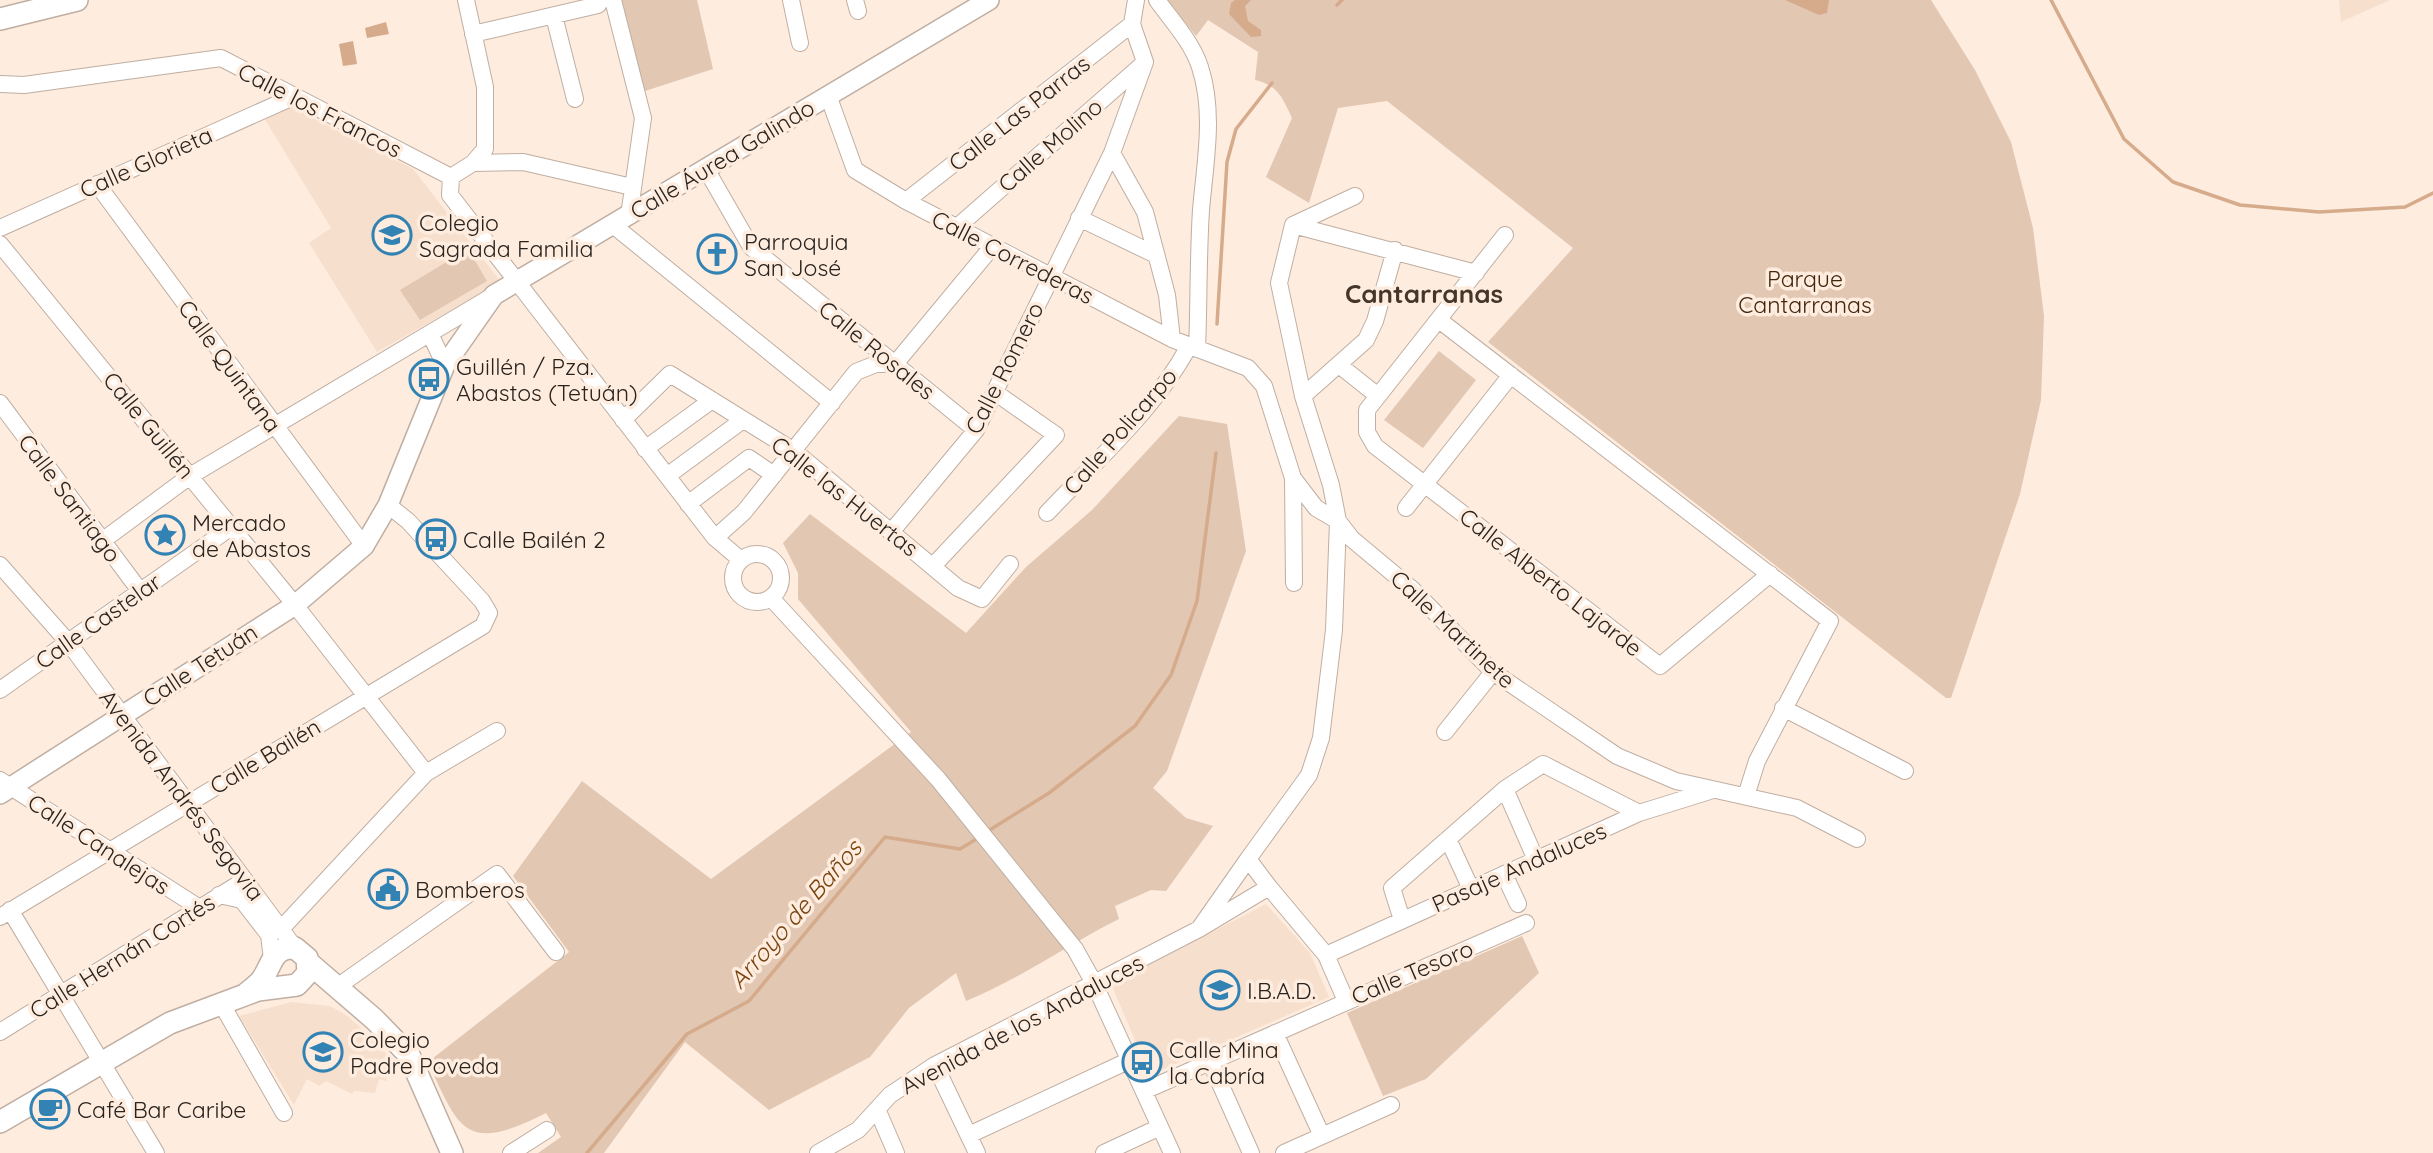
<svg xmlns="http://www.w3.org/2000/svg" width="2433" height="1153" viewBox="0 0 2433 1153" font-family="Quicksand,sans-serif">
<style>
.built{fill:#f7dfcd}
.green{fill:#e2c7b3}
.water{fill:#d5ab8b}
.lines{fill:none;stroke-linecap:round;stroke-linejoin:round}
.stream{stroke:#d5ab8b;stroke-width:3.5}
.minor-casing{stroke:#bfaea1;stroke-width:18}
.tertiary-casing{stroke:#bfaea1;stroke-width:22}
.secondary-casing{stroke:#bfaea1;stroke-width:24}
.minor{stroke:#fff;stroke-width:16}
.tertiary{stroke:#fff;stroke-width:19}
.secondary{stroke:#fff;stroke-width:21}
.labels{text-anchor:middle;dominant-baseline:central;stroke-width:7;stroke-linejoin:round;paint-order:stroke}
.street-label{font-size:23px;fill:#29231e;stroke:#feecdf}
.poi-label{font-size:23px;fill:#29231e;stroke:#feecdf;text-anchor:start}
.park-label{font-size:23px;fill:#42250b;stroke:#feecdf}
.water-label{font-size:24px;font-style:italic;fill:#78430e;stroke:#feecdf}
.quarter-label{font-size:26px;font-weight:bold;fill:#44362b;stroke:#feecdf}
</style>
<rect width="100%" height="100%" fill="#feecdf"/>
<path class="built" d="M2339,0H2390L2341,22Z
M289,106L413,169L501,282L377,352L309,243L331,228L264,118Z
M1266,904L1310,953L1329,997L1150,1075L1111,984Z
M291,1002L330,1006L346,1015L377,1042L392,1061L386,1081L379,1079L375,1093L354,1091L352,1094L326,1081L319,1086L307,1079L294,1105L239,1016Z"/>
<path class="green" d="M620,0H697L713,69L642,92Z
M1167,0H1931L1975,70L2011,142L2033,228L2044,316L2041,400L2020,494L1951,698H1946L1488,342L1573,248L1387,101L1338,108L1309,203L1266,177L1292,118C1283,99 1278,85 1255,80L1258,52L1208,20L1196,36Z
M468,249L487,281L420,320L400,290Z
M1439,351L1476,380L1423,448L1384,420Z
M1179,416L1227,424L1246,551L1167,771L1153,788L1186,818L1213,826L1166,891L1151,890L1115,906L1119,919C1067,945 1020,979 966,1001L956,973L909,1008L870,1057L769,1110L685,1042L604,1153H538L561,1137L546,1113C467,1153 460,1133 428,1062L569,952L513,876L582,781L711,879L911,732L798,599V573L783,543L810,514L966,633L1026,567L1092,510Z
M1522,936L1539,973L1426,1079L1383,1096L1347,1013Z"/>
<path class="water" d="M1235,0H1251L1245,6L1248,21L1261,30V36L1251,37L1229,14L1231,3Z
M1785,0H1829L1827,13L1819,15Z
M386,22L389,34L367,38L365,28Z
M353,41L357,64L343,66L339,44Z"/>
<g class="lines">
<path class="stream" d="M2051,0L2124,139L2173,182L2240,205L2319,212L2405,207L2433,193
M1337,5L1342,0
M1217,324L1227,162L1236,129L1272,83
M988,831L1049,793L1135,726L1171,675L1197,601L1216,453
M587,1153L687,1034L749,1001L885,837L960,849L978,838"/>
<g class="minor-casing">
<path id="minor" d="M466,0L485,87V149L473,163
M613,0L643,118L629,216
M791,0L800,43
M855,0L858,11
M1136,0L1132,24L1145,62L1112,153L1145,212L1167,295L1172,339
M1157,0C1172,21 1192,42 1200,67C1215,113 1205,163 1201,210C1198,256 1199,303 1197,349
M554,16L575,99
M473,34L598,5L601,0
M0,84L24,85L221,58L451,177
M828,95L855,170L906,201L1172,339L1248,368L1264,386L1293,478L1294,583
M706,169L751,247L976,430
M451,177L450,195L715,538L741,560
M451,177L473,163L523,162L632,187
M97,184L364,546
M906,201L1132,24
M1079,218L1156,255
M613,225L832,403
M1293,225L1279,283L1303,396L1331,485L1338,521L1352,539L1413,590L1493,672L1617,756L1676,781L1797,808L1857,839
M1293,225L1476,273
M1293,225L1355,196
M0,228L293,97
M956,228L1143,64
M1505,235L1367,410V432L1375,446L1660,666L1770,574
M0,244L295,605L426,773
M1439,320L1830,621L1757,761L1746,796
M430,334L445,365
M1339,365L1378,396
M1303,396L1366,340L1375,321L1395,250
M0,403L140,591
M623,420L670,374L794,451L958,588L982,599L1010,564
M645,449L712,400
M667,476L743,420
M688,504L749,458L774,475
M1406,508L1511,375
M1047,513C1096,461 1155,409 1189,346
M892,531L976,430L1112,153
M715,538L744,512L856,372L876,364H895L992,247
M102,541L190,476L491,297
M733 578a24 24 0 1 1 48 0a24 24 0 1 1-48 0Z
M0,565L68,642L295,948
M933,566L1056,435L996,393
M771,598L938,779L1075,949L1094,983L1172,1153
M0,690L230,528
M1783,708L1905,771
M1445,732L1493,672
M0,780L198,907
M1505,789L1536,860
M1448,839L1471,889
M1248,859L1309,775L1321,738L1334,630L1338,521L1316,508L1293,478
M1504,874L1518,904
M1269,887L1326,955L1346,1001
M219,895L242,900L269,935L272,959
M10,910L156,1153
M0,917L483,626L489,613L482,601L408,521L388,505
M1402,920L1392,888L1505,789L1543,764L1639,813
M281,929L426,773L497,731
M1326,955L1639,813L1713,790
M337,987L497,874L556,952
M221,1003L284,1113
M0,1032L245,880
M1275,1033L1322,1136
M1210,1061L1251,1153
M935,1065L977,1153
M1144,1091L1526,923
M877,1109L896,1153
M969,1135L1130,1060
M511,1153L547,1130
M818,1153L858,1130L890,1095L935,1065L1199,929L1269,887L1248,859L1199,929
M1104,1153L1160,1127
M1284,1153L1391,1105"/>
</g>
<g class="tertiary-casing">
<path id="tertiary" d="M0,794L295,605L364,546L388,505L445,365L494,295L989,0"/>
</g>
<g class="secondary-casing">
<path id="secondary" d="M0,19L77,0
M309,963L374,1019L409,1055L452,1153
M0,1122L170,1023L258,990L297,985L308,973L307,958L295,948C271,946 272,968 260,982C256,986 251,990 247,993"/>
</g>
<use href="#minor" class="minor"/>
<use href="#tertiary" class="tertiary"/>
<use href="#secondary" class="secondary"/>
</g>
<defs>
<g id="school-ring" transform="scale(2.0125)"><circle r="9.5" fill="#feecdf" stroke="#3283b4" stroke-width="1.5"/><path d="M0-5L7-2L0 1L-7-2ZM-4 1L0 2.5L4 1V4Q0 6-4 4Z" fill="#3283b4"/></g>
<g id="church-ring" transform="scale(2.0125)"><circle r="9.5" fill="#feecdf" stroke="#3283b4" stroke-width="1.5"/><path d="M-1.2-6h2.4v3.5h3.3v2.4h-3.3V6h-2.4V-.1h-3.3v-2.4h3.3Z" fill="#3283b4"/></g>
<g id="bus-ring" transform="scale(2.0125)"><circle r="9.5" fill="#feecdf" stroke="#3283b4" stroke-width="1.5"/><path d="M-5-6H5V4H4V6H2V4H-2V6H-4V4H-5ZM-3.5-4V0h7V-4ZM-3.5 1.2v1.5H-2V1.2ZM2 1.2v1.5H3.5V1.2Z" fill="#3283b4"/></g>
<g id="sight-ring" transform="scale(2.0125)"><circle r="9.5" fill="#feecdf" stroke="#3283b4" stroke-width="1.5"/><path d="M0-6L1.8-2.2L6-1.7L2.9 1.2L3.7 5.4L0 3.3L-3.7 5.4L-2.9 1.2L-6-1.7L-1.8-2.2Z" fill="#3283b4"/></g>
<g id="civic-ring" transform="scale(2.0125)"><circle r="9.5" fill="#feecdf" stroke="#3283b4" stroke-width="1.5"/><path d="M-.6-6.5H3V-4.5H.6V-3L4-1V1h2V6H-6V1h2V-1L-.6-3ZM-1.2 2.5V6h2.4V2.5Z" fill="#3283b4"/></g>
<g id="cafe-ring" transform="scale(2.0125)"><circle r="9.5" fill="#feecdf" stroke="#3283b4" stroke-width="1.5"/><path d="M-5.5-4.5H6V0H3Q3 3.5 0 3.5H-2.5Q-5.5 3.5-5.5 0ZM3-3.2v2h1.7v-2ZM-6 4.5H4V6H-6Z" fill="#3283b4"/></g>
</defs>
<g fill-rule="evenodd">
<use href="#school-ring" x="392" y="235"/>
<use href="#church-ring" x="717" y="254"/>
<use href="#bus-ring" x="429" y="379"/>
<use href="#sight-ring" x="165" y="535"/>
<use href="#bus-ring" x="436" y="539"/>
<use href="#civic-ring" x="388" y="889"/>
<use href="#school-ring" x="1220" y="990"/>
<use href="#school-ring" x="323" y="1052"/>
<use href="#bus-ring" x="1142" y="1062"/>
<use href="#cafe-ring" x="50" y="1109"/>
</g>
<g class="labels">
<g class="street-label">
<text transform="translate(320 110) rotate(27)">Calle los Francos</text>
<text transform="translate(1019 113) rotate(-38)">Calle Las Parras</text>
<text transform="translate(1050 145) rotate(-41)">Calle Molino</text>
<text transform="translate(722 159) rotate(-31)">Calle Áurea Galindo</text>
<text transform="translate(146 162) rotate(-24)">Calle Glorieta</text>
<text transform="translate(1013 257) rotate(27)">Calle Correderas</text>
<text transform="translate(877 350) rotate(39)">Calle Rosales</text>
<text transform="translate(230 366) rotate(54)">Calle Quintana</text>
<text transform="translate(1004 368) rotate(-63)">Calle Romero</text>
<text transform="translate(149 425) rotate(51)">Calle Guillén</text>
<text transform="translate(1120 431) rotate(-49)">Calle Policarpo</text>
<text transform="translate(845 496) rotate(38)">Calle las Huertas</text>
<text transform="translate(70 498) rotate(53)">Calle Santiago</text>
<text transform="translate(1551 582) rotate(38)">Calle Alberto Lajarde</text>
<text transform="translate(98 621) rotate(-35)">Calle Castelar</text>
<text transform="translate(1453 629) rotate(43)">Calle Martinete</text>
<text transform="translate(200 665) rotate(-33)">Calle Tetuán</text>
<text transform="translate(265 756) rotate(-31)">Calle Bailén</text>
<text transform="translate(182 795) rotate(53)">Avenida Andrés Segovia</text>
<text transform="translate(99 844) rotate(33)">Calle Canalejas</text>
<text transform="translate(1519 867) rotate(-24)">Pasaje Andaluces</text>
<text transform="translate(122 956) rotate(-32)">Calle Hernán Cortés</text>
<text transform="translate(1412 972) rotate(-23)">Calle Tesoro</text>
<text transform="translate(1022 1024) rotate(-28)">Avenida de los Andaluces</text>
</g>
<g class="poi-label">
<text x="419" y="222">Colegio<tspan x="419" dy="26">Sagrada Familia</tspan></text>
<text x="744" y="241">Parroquia<tspan x="744" dy="26">San José</tspan></text>
<text x="456" y="366">Guillén / Pza.<tspan x="456" dy="26">Abastos (Tetuán)</tspan></text>
<text x="192" y="522">Mercado<tspan x="192" dy="26">de Abastos</tspan></text>
<text x="463" y="539">Calle Bailén 2</text>
<text x="415" y="889">Bomberos</text>
<text x="1247" y="990">I.B.A.D.</text>
<text x="350" y="1039">Colegio<tspan x="350" dy="26">Padre Poveda</tspan></text>
<text x="1169" y="1049">Calle Mina<tspan x="1169" dy="26">la Cabría</tspan></text>
<text x="77" y="1109">Café Bar Caribe</text>
</g>
<g class="park-label">
<text x="1805" y="278">Parque<tspan x="1805" dy="26">Cantarranas</tspan></text>
</g>
<g class="water-label">
<text transform="translate(795 914) rotate(-49)">Arroyo de Baños</text>
</g>
<g class="quarter-label">
<text x="1424" y="293">Cantarranas</text>
</g>
</g>
</svg>
